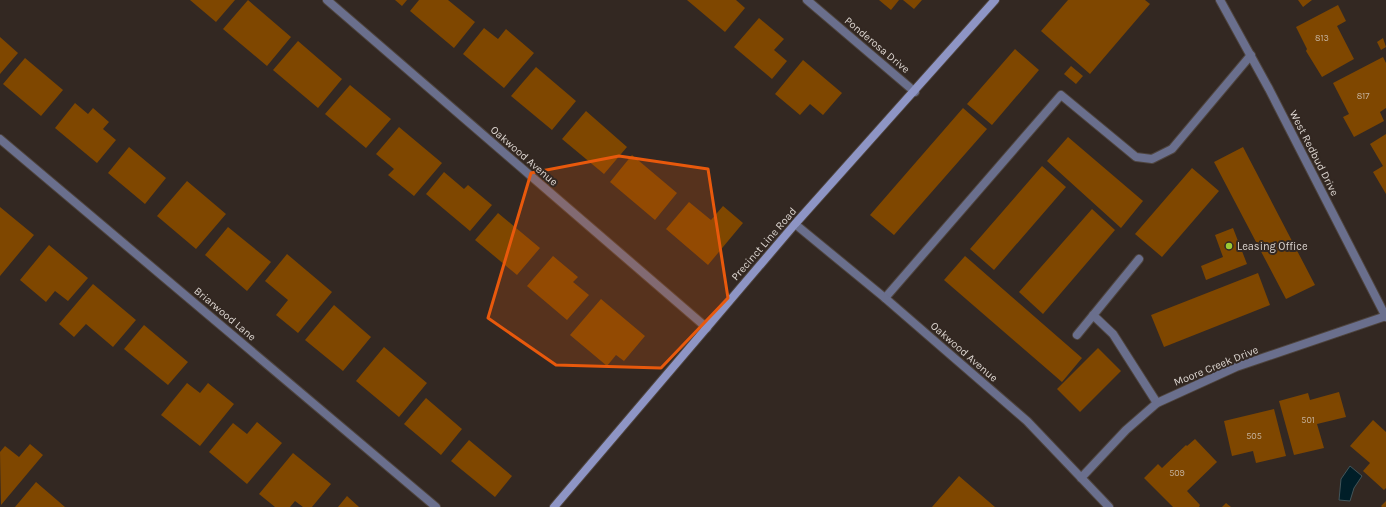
<svg xmlns="http://www.w3.org/2000/svg" width="1386" height="507" viewBox="0 0 1386 507" font-family="Karla,sans-serif">
<style>
.water{fill:#001e28;stroke:#42555a}
.building{fill:#7f4700}
.lines{fill:none;stroke-linecap:round;stroke-linejoin:round}
.service-casing{stroke:#4e443e;stroke-width:10}
.minor-casing{stroke:#4e443e;stroke-width:10}
.tertiary-casing{stroke:#4e443e;stroke-width:10}
.secondary-casing{stroke:#4e443e;stroke-width:10}
.service{stroke:#6a6f8d;stroke-width:8}
.minor{stroke:#6a6f8d;stroke-width:8}
.tertiary{stroke:#6a6f8d;stroke-width:8}
.secondary{stroke:#8e95c5;stroke-width:8}
.marked{fill:#e8590c;fill-opacity:0.2;stroke:#e8590c;stroke-width:3;stroke-linejoin:round}
.poi-dot{fill:#9bcb34;stroke:#332822;stroke-width:1.5}
.labels{text-anchor:middle;dominant-baseline:central;stroke-width:4;stroke-linejoin:round;paint-order:stroke}
.number-label{font-size:9px;fill:#c5b29c}
.street-label{font-size:11px;fill:#dcd5d0;stroke:#332822}
.poi-label{font-size:11px;fill:#dcd5d0;stroke:#332822;text-anchor:start}
</style>
<rect width="100%" height="100%" fill="#332822"/>
<path class="water" d="M1350,466L1362,476L1354,488L1350,501L1339,500L1341,479Z"/>
<path class="building" d="M190,0H235L216,22Z
M248,0L291,37L267,66L223,29Z
M395,0H407L402,6Z
M419,0H448L475,22L454,48L410,11Z
M687,0H736L745,8L725,32Z
M879,0H899L891,10Z
M903,0H922L914,9Z
M1068,0H1145L1150,4L1090,74L1041,31Z
M1298,0H1312L1303,7Z
M1338,5L1346,21L1337,26L1354,59L1322,77L1306,51L1307,49L1296,27Z
M759,18L784,39L774,50L787,61L772,79L734,47Z
M484,28L498,39L506,29L534,53L504,88L463,54Z
M0,37L18,53L0,74Z
M1383,38L1386,47L1381,50L1377,42Z
M298,41L342,79L318,108L273,70Z
M1015,49L1039,70L992,125L967,104Z
M1383,57L1386,63V108L1380,112L1384,121L1354,137L1343,117L1349,114L1333,83Z
M25,58L63,90L41,116L3,84Z
M803,60L842,93L823,115L810,104L800,115L775,94Z
M1071,66L1083,76L1076,84L1064,74Z
M536,67L576,101L552,130L511,96Z
M350,85L391,119L366,148L325,114Z
M75,103L88,114L93,108L109,122L103,129L116,140L97,163L55,128Z
M963,108L987,129L894,235L870,215Z
M586,111L627,147L604,174L562,139Z
M399,127L442,163L414,196L388,175L394,169L376,154Z
M1386,134V194L1373,172L1383,166L1370,144Z
M1068,137L1143,201L1121,228L1047,161Z
M129,147L166,178L145,204L108,173Z
M1243,147L1315,285L1286,299L1214,162Z
M632,155L677,193L655,220L610,182Z
M1042,166L1066,187L994,270L970,249Z
M1192,168L1219,191L1162,257L1135,234Z
M444,172L464,189L468,185L492,205L470,231L426,194Z
M187,181L226,214L196,249L157,216Z
M689,202L711,220L723,206L743,223L708,265L666,229Z
M0,207L34,235L0,276Z
M1092,209L1115,230L1043,314L1019,292Z
M498,213L540,248L517,275L475,240Z
M228,227L271,262L247,291L205,255Z
M1233,228L1247,264L1206,280L1201,266L1223,257L1215,235Z
M49,245L88,278L68,301L55,291L46,302L20,280Z
M287,254L332,292L298,333L276,315L288,300L265,281Z
M553,256L578,277L573,282L589,295L567,320L527,286Z
M965,256L1082,358L1062,382L944,280Z
M1258,273L1270,305L1164,347L1151,315Z
M93,284L136,320L113,347L86,324L74,337L59,324Z
M601,299L645,336L624,361L616,355L607,366L570,335Z
M334,305L371,337L343,371L305,340Z
M144,325L188,362L168,385L124,349Z
M384,347L427,383L399,417L356,381Z
M1098,348L1121,371L1080,412L1057,389Z
M187,383L200,393L208,383L234,404L200,446L161,415Z
M1339,392L1346,417L1317,424L1324,448L1294,455L1279,401L1308,393L1310,400Z
M426,398L462,429L441,455L404,424Z
M1274,409L1286,456L1256,463L1253,451L1232,456L1224,421Z
M1373,420L1386,432V488L1384,490L1363,471L1370,463L1350,446Z
M257,422L282,443L247,484L209,452L233,423L247,434Z
M1195,439L1217,462L1187,491L1200,505L1199,507H1173L1144,478L1158,464L1162,468L1186,445L1187,446Z
M469,440L512,476L495,497L451,461Z
M30,444L43,455L1,505L0,452L5,446L19,457Z
M293,453L331,484L312,507H303L295,501L290,507H275L259,494Z
M959,476L995,507H932Z
M36,482L65,507H15Z
M347,496L359,507H338Z
M1386,501V507H1382L1381,506Z
M1226,503L1231,507H1222Z"/>
<g class="lines">
<g class="service-casing">
<path id="service" d="M885,298L1061,95L1136,157L1152,159L1172,149L1251,55
M1093,315L1113,334L1157,403
M1077,335L1139,259"/>
</g>
<g class="minor-casing">
<path id="minor" d="M327,0L707,328
M807,0L915,92
M0,139L436,507
M795,224L885,298L1027,421L1109,507
M1081,478L1126,430L1157,403L1236,367L1386,316"/>
</g>
<g class="tertiary-casing">
<path id="tertiary" d="M1220,0L1269,89L1386,317"/>
</g>
<g class="secondary-casing">
<path id="secondary" d="M554,507L795,224L995,0"/>
</g>
<use href="#service" class="service"/>
<use href="#minor" class="minor"/>
<use href="#tertiary" class="tertiary"/>
<use href="#secondary" class="secondary"/>
</g>
<path class="marked" d="M619,156L708,169L728,298L661,368L556,365L488,318L531,173Z"/>
<circle class="poi-dot" cx="1229" cy="246" r="4"/>
<g class="labels">
<g class="number-label">
<text x="1322" y="38">813</text>
<text x="1363" y="96">817</text>
<text x="1308" y="420">501</text>
<text x="1254" y="436">505</text>
<text x="1177" y="473">509</text>
</g>
<g class="street-label">
<text transform="translate(877 45) rotate(40)">Ponderosa Drive</text>
<text transform="translate(1314 153) rotate(63)">West Redbud Drive</text>
<text transform="translate(524 156) rotate(41)">Oakwood Avenue</text>
<text transform="translate(764 244) rotate(-49)">Precinct Line Road</text>
<text transform="translate(225 314) rotate(40)">Briarwood Lane</text>
<text transform="translate(964 352) rotate(41)">Oakwood Avenue</text>
<text transform="translate(1216 366) rotate(-22)">Moore Creek Drive</text>
</g>
<g class="poi-label">
<text x="1237" y="246">Leasing Office</text>
</g>
</g>
</svg>
